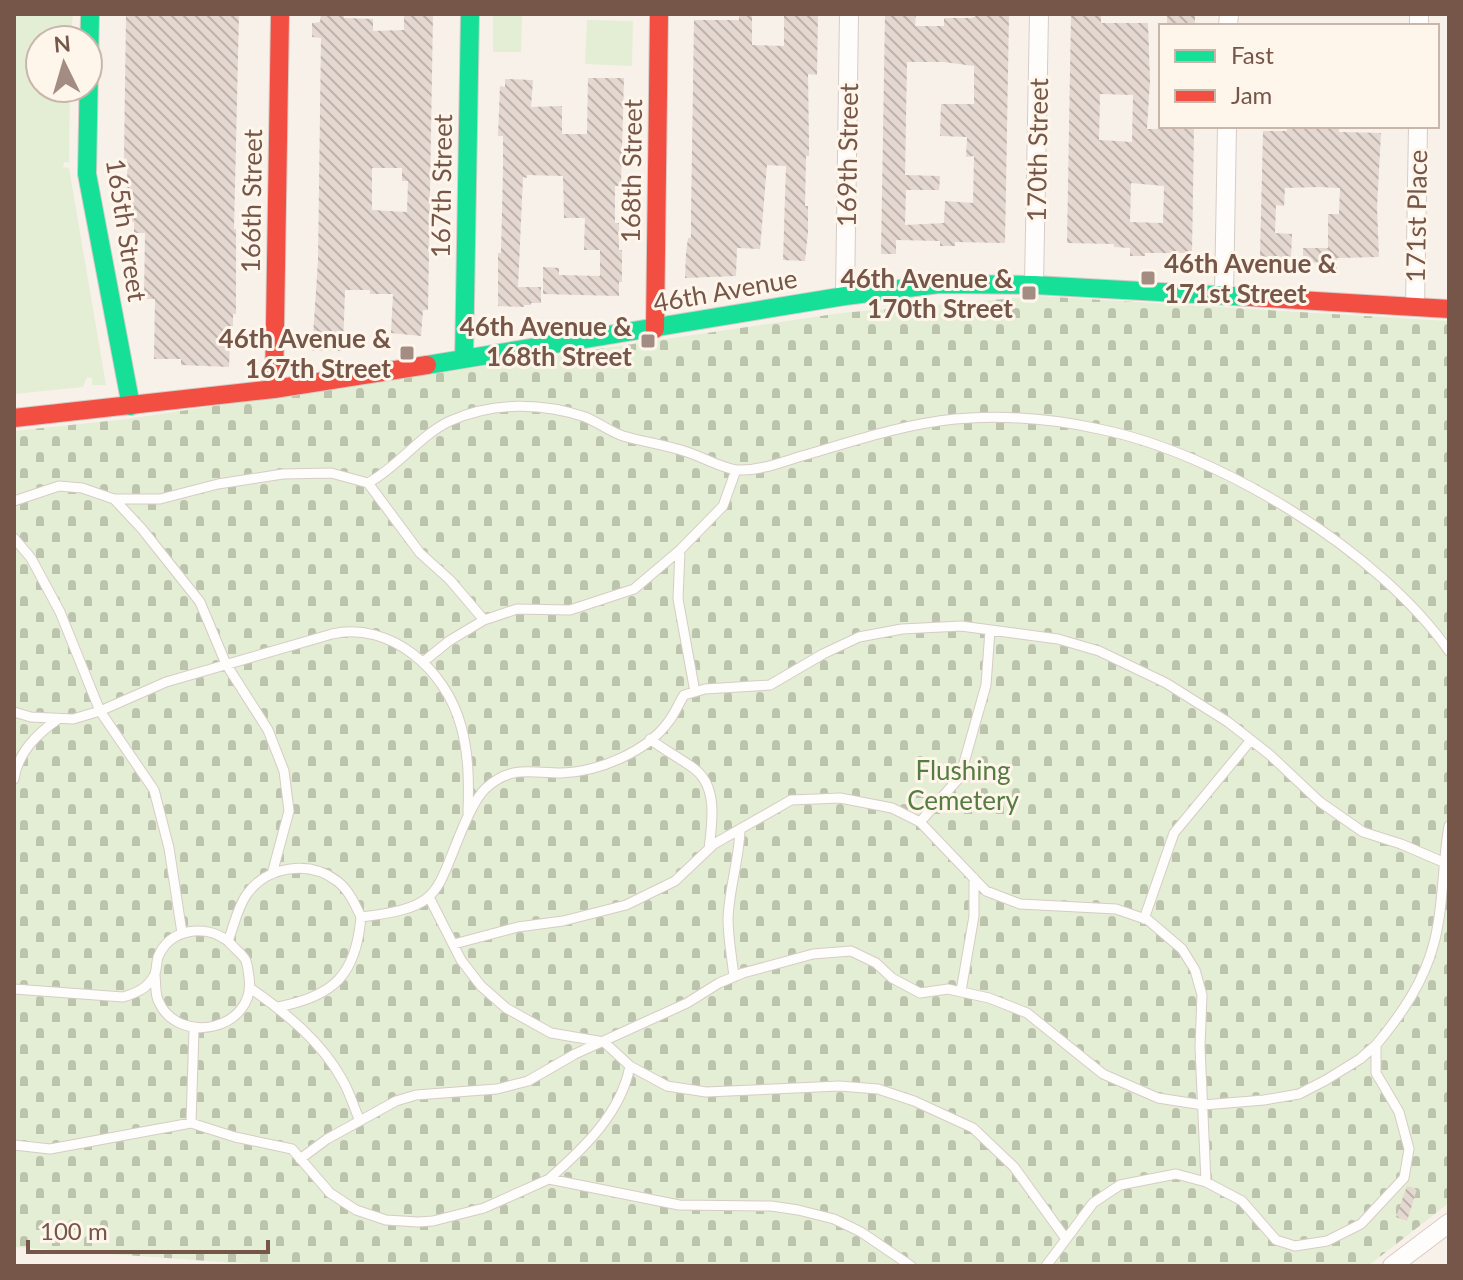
<svg xmlns="http://www.w3.org/2000/svg" width="1463" height="1280" viewBox="0 0 1463 1280" font-family="Lato,sans-serif">
<style>
.green{fill:#e4eed4}
.cemetery{fill:url(#cemetery-stones)}
.building{fill:url(#building-back-hatch);fill-rule:evenodd}
.lines{fill:none;stroke-linecap:round;stroke-linejoin:round}
.lane-casing{stroke:#d6ccc6;stroke-width:11}
.street-casing{stroke:#d6ccc6;stroke-width:20}
.fast-casing{stroke:#d6ccc6;stroke-width:20}
.jam-casing{stroke:#d6ccc6;stroke-width:20}
.lane{stroke:#fefdfc;stroke-width:9}
.street{stroke:#fefdfc;stroke-width:18}
.fast{stroke:#16e098;stroke-width:18}
.jam{stroke:#f24e42;stroke-width:18}
.poi-dot{fill:#a38c81;stroke:#fff6eb;stroke-width:3}
.labels{text-anchor:middle;dominant-baseline:central;stroke-width:6;stroke-linejoin:round;paint-order:stroke}
.street-label{font-size:26px;fill:#765649;stroke:#fff6eb}
.poi-label{font-size:26px;font-weight:bold;fill:#765649;stroke:#fff6eb;text-anchor:end}
.park-label{font-size:26px;fill:#557c41;stroke:#fff6eb}
</style>
<defs>
<pattern id="cemetery-stones" width="16" height="16" patternUnits="userSpaceOnUse" patternTransform="scale(2)"><rect width="16" height="16" fill="#e4eed4"/><path d="M2 7V4a2 2 0 0 1 4 0v3zM10 15v-3a2 2 0 0 1 4 0v3z" fill="#bdc4ae"/></pattern>
<pattern id="building-back-hatch" width="6" height="6" patternUnits="userSpaceOnUse" patternTransform="scale(2)"><rect width="6" height="6" fill="#e4d8d1"/><path d="M-1 5l2 2M0 0l6 6M5-1l2 2" fill="none" stroke="#bdb2ac"/></pattern>
</defs>
<rect width="100%" height="100%" fill="#f7f1ea"/>
<path class="green" d="M14,14H73L70,40H40V88H70L69,163L64,162L63,167L69,168L106,385H92V378L87,377L83,387L14,394Z
M493,14H522L521,52H493Z
M587,20L633,21L632,66L585,64Z"/>
<path class="cemetery" d="M1037,296L1449,321V1203L1368,1266H275L14,1247V431L127,419L841,313Z"/>
<path class="building" d="M132,14H239L234,229H236V314H233V343H230L229,367L181,365V359H154L155,299H144L145,233H134V222L128,220L127,159L124,158L126,15Z
M321,14H344V18L373,19V31L404,30V14H433L428,310H423L421,336L391,333L393,294H370V290H345L343,351H312L318,261L321,38L312,37V23L320,22ZM372,168H402V181H408L407,212L372,210Z
M739,14H752V45L784,46V14H818L817,75L808,74L809,143V156H806L805,206H808V232L805,261L783,260L786,166L767,165L760,249L737,248L736,276L685,278L686,253L688,238H691V217L694,20H739Z
M885,14H916L915,26H944V18H971L975,17L976,14H1009L1005,243L955,242V246H940V241L896,240V254H881ZM907,62H944L974,66V104H941L940,136L967,137L966,157L974,156L973,203L945,201L944,223L905,225L906,190H939L940,176L905,175Z
M1071,14H1101V23H1148L1150,80L1147,129H1194L1192,253H1145V256H1130V248L1114,247V244L1067,243ZM1100,94L1133,95L1132,142L1099,140ZM1131,183L1164,186L1163,223L1130,222Z
M1167,14H1195V26H1167Z
M588,78H624L621,186H615V223H619V250H622V282H619V296L543,294V267L559,268V275L600,276V250H584L585,218H564L563,176L527,175V178L523,177L518,287H541V303H531V305H524V307L498,306V253H501L503,169V136H498L500,86L505,87V79L533,80L531,107L562,106V134H587Z
M1287,126H1339V132L1381,133L1377,207L1379,257L1337,258V269H1321V263L1303,262V248H1328V214H1339L1340,188L1319,187L1285,188L1284,206L1276,205L1275,233L1292,234L1291,258L1260,257L1263,131H1287Z
M1407,1186L1417,1189L1407,1221L1396,1217Z"/>
<g class="lines">
<g class="lane-casing">
<path id="lane" d="M368,483L420,553L450,580L484,620
M114,499L142,529L200,602L226,664L268,730L284,771L289,811L272,874
M14,501L59,486L82,488L114,499H160L218,484L283,474L331,473L368,483C398,467 420,435 450,421C493,402 541,402 585,417C598,422 610,432 623,436C644,442 666,445 687,452C703,457 723,469 738,470C763,471 786,460 809,454C857,440 905,424 955,419C1002,415 1054,419 1099,429C1219,453 1379,551 1449,651
M14,538L31,558L60,612L100,711L154,790L169,848L182,933
M680,550L678,599L695,692
M990,630L986,685L960,777L920,822L986,891L1020,904L1116,909L1148,920L1182,949L1195,970L1202,995L1200,1047L1206,1182
M423,662L449,641L484,620L517,609L570,610L634,589L680,550L723,506L736,470
M14,712L31,717L73,719L100,711L166,682L332,634C391,621 446,670 461,726C469,755 469,784 468,813
M650,739C664,750 678,757 692,767C719,785 712,823 709,849
M14,779C18,752 37,734 58,719
M429,897L461,960L481,986L506,1008L551,1033L604,1042L630,1066L667,1086L706,1092L839,1086L878,1089L914,1101L973,1128L1014,1167L1066,1239
M1144,919L1174,833L1251,740
M454,944L518,927L563,921L626,905L675,881L714,844L791,800L840,798L892,808L920,822
M155,975C156,983 155,993 158,1000C178,1048 257,1029 249,977C248,972 248,964 245,959C241,953 233,947 228,941
M734,977C732,958 728,938 728,919C729,889 739,860 740,830
M250,988C286,1013 322,1042 343,1081C350,1093 354,1108 360,1121
M14,989L123,997C136,993 147,989 154,976C157,971 156,963 158,957C170,928 205,924 228,941C234,926 237,908 247,894C267,866 309,860 337,881C349,890 355,904 361,917C443,907 434,895 464,825C469,814 476,797 486,788C511,765 531,773 561,773C598,772 647,752 669,721C675,713 679,703 684,695L705,689L770,685L823,654L859,637L902,629L961,626L1058,639L1099,651L1166,683L1228,722L1270,755L1320,802L1363,832L1401,844L1443,862
M961,991L974,916V878
M278,1007C334,996 356,975 361,917
M191,1123L194,1029
M14,1145L50,1149L191,1123L235,1137L292,1149L330,1193L356,1210L386,1220L418,1222L433,1221L484,1208L549,1179L679,1205L771,1206L798,1210L834,1219L861,1232L911,1266
M300,1159L327,1139L396,1101L416,1095L497,1089L528,1081L575,1054L687,1003L719,983L743,973L813,954L851,951L876,963L892,978L920,993L948,989L989,998L1027,1013L1103,1074L1158,1098L1203,1105L1264,1100L1299,1094L1326,1080L1360,1059L1376,1045
M549,1179C584,1148 621,1113 630,1066
M1046,1266L1093,1203L1120,1185L1176,1174L1206,1182L1242,1201L1276,1240L1295,1246L1327,1241L1361,1224L1404,1178L1409,1149L1399,1112L1376,1073V1045C1401,1015 1424,982 1434,943C1444,906 1442,865 1449,826"/>
</g>
<g class="street-casing">
<path id="street" d="M1228,26L1229,14
M1419,26V14
M1034,285L1039,14
M1224,295L1227,126
M845,296L849,14
M1415,307L1418,126
M1392,1266L1449,1223"/>
</g>
<g class="fast-casing">
<path id="fast" d="M90,14L87,174L131,406
M464,359L470,14
M427,365L845,296L939,284L1034,285L1250,297"/>
</g>
<g class="jam-casing">
<path id="jam" d="M1250,297L1449,309
M655,329L659,14
M274,389L280,14
M14,418L274,389L427,365"/>
</g>
<use href="#lane" class="lane"/>
<use href="#street" class="street"/>
<use href="#fast" class="fast"/>
<use href="#jam" class="jam"/>
</g>
<g class="poi-dot">
<rect x="1140" y="270" width="16" height="16" rx="4"/>
<rect x="1021" y="285" width="16" height="16" rx="4"/>
<rect x="640" y="333" width="16" height="16" rx="4"/>
<rect x="399" y="345" width="16" height="16" rx="4"/>
</g>
<g class="labels">
<g class="street-label">
<text transform="translate(1037 150) rotate(-89)">170th Street</text>
<text transform="translate(847 155) rotate(-89)">169th Street</text>
<text transform="translate(631 171) rotate(-89)">168th Street</text>
<text transform="translate(441 186) rotate(-89)">167th Street</text>
<text transform="translate(251 201) rotate(-89)">166th Street</text>
<text transform="translate(1416 216) rotate(-89)">171st Place</text>
<text transform="translate(127 230) rotate(81)">165th Street</text>
<text transform="translate(725 290) rotate(-10)">46th Avenue</text>
</g>
<g class="poi-label">
<text x="1164" y="263" text-anchor="start">46th Avenue &amp;<tspan x="1164" dy="30">171st Street</tspan></text>
<text x="1013" y="278">46th Avenue &amp;<tspan x="1013" dy="30">170th Street</tspan></text>
<text x="632" y="326">46th Avenue &amp;<tspan x="632" dy="30">168th Street</tspan></text>
<text x="391" y="338">46th Avenue &amp;<tspan x="391" dy="30">167th Street</tspan></text>
</g>
<g class="park-label">
<text x="963" y="770">Flushing<tspan x="963" dy="30">Cemetery</tspan></text>
</g>
</g>
<rect width="1463" height="1280" fill="none" stroke="#765649" stroke-width="32"/>
<rect x="1159" y="24" width="280" height="104" fill="#fff6eb" stroke="#c8b6aa" stroke-width="2"/>
<rect x="1175" y="50" width="40" height="12" fill="#16e098" stroke="#c8b6aa" stroke-width="2"/>
<text x="1231" y="64" font-size="24" fill="#765649">Fast</text>
<rect x="1175" y="90" width="40" height="12" fill="#f24e42" stroke="#c8b6aa" stroke-width="2"/>
<text x="1231" y="104" font-size="24" fill="#765649">Jam</text>
<g transform="translate(64 64) rotate(355)"><circle r="38" fill="#fff6eb" stroke="#c8b6aa" stroke-width="2"/>
<path d="M0-6L14 30L0 20L-14 30Z" fill="#a38c81"/>
<text y="-12" font-size="22" font-weight="bold" text-anchor="middle" fill="#765649">N</text>
</g>
<path d="M28 1240v12h240v-12" fill="none" stroke="#765649" stroke-width="4"/>
<text x="40" y="1240" font-size="24" fill="#765649" stroke="#fff6eb" stroke-width="6" paint-order="stroke">100 m</text>
</svg>
